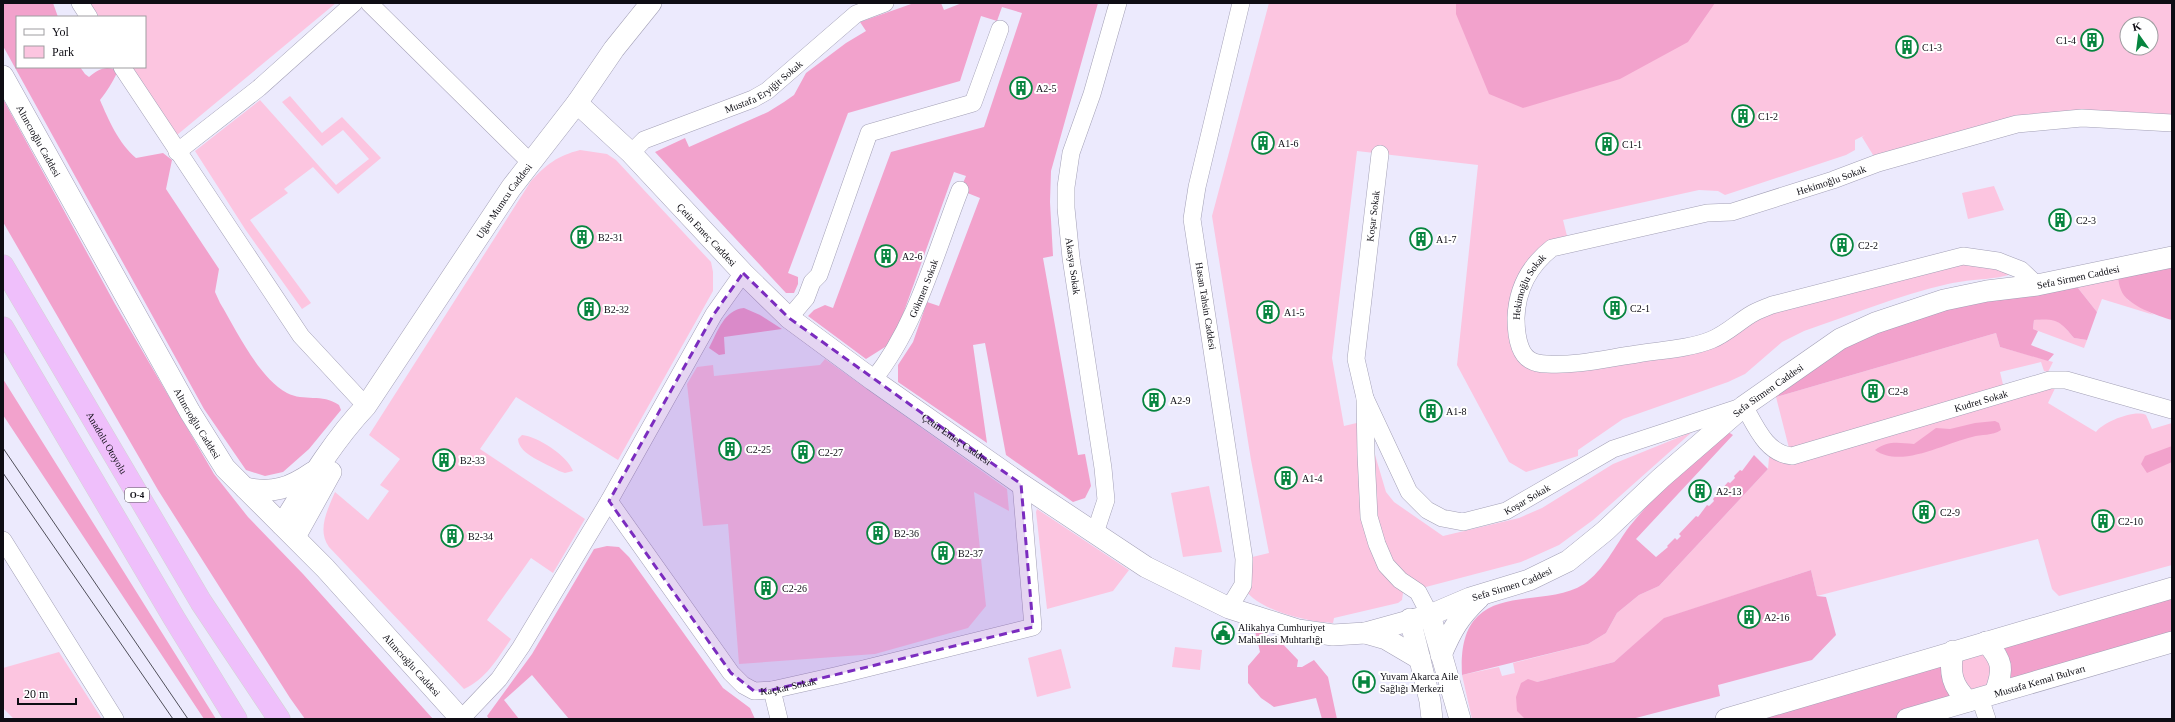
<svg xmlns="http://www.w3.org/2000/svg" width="2175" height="722" viewBox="0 0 2175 722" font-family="'Times New Roman',serif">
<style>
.green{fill:#fcc5e0;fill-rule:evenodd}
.forest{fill:#f2a2cc}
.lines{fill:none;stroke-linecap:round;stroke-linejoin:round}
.minor-casing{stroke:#a3a0b6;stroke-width:18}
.tertiary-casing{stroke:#a3a0b6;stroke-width:22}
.motorway-casing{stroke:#d4d3d5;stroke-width:23}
.minor{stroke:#fff;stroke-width:17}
.tertiary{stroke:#fff;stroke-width:21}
.motorway{stroke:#efbffb;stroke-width:22}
.tram{stroke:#504f5a;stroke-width:1}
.marked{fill:#7b2cbf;fill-opacity:0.2;stroke:#7b2cbf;stroke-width:3;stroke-dasharray:8 5;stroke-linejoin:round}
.labels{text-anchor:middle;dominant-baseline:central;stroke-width:4;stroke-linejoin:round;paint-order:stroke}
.shield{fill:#fff;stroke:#56565a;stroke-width:1}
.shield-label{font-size:9px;font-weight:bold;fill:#0e0d14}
.poi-label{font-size:10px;fill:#0e0d14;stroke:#fff;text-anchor:start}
.street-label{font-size:10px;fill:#0e0d14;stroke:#fff}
</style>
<rect width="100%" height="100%" fill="#eceafd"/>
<path class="green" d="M90,3H336L177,135L132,67H145V17H99Z
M1269,3H2172V123L2082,118L1878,163L1862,137L1865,135L1855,140V150L1846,155L1725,195L1718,191L1699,190L1563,220L1569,244L1552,248L1521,290L1528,359L1686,347L1750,315L1963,256L2022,270C2000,281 1973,278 1948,284C1899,295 1851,315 1804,331L1782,342L1745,374L1728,382L1623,419L1578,450V456L1526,472L1509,462L1457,365L1478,165L1357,151L1332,358L1344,426L1365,421L1386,492L1394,502L1443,536L1519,518L1542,508L1613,464L1692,432L1593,520L1559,545L1521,562L1403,593L1402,600L1398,603L1334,618L1333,623C1311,623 1249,609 1243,584C1241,577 1244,566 1244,559L1269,553L1251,460L1212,216ZM2127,24H2151V48H2127Z
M290,96L322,133L342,117L381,158L338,194L313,167L284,189L288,193L250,220L311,303L302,309L245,229L195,151L260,100L336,185L369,159L343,130L322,146L282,102Z
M580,150L607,154L616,160L711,262L713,272V291L618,460L516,397L480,449L585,519L553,573L531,558L487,620L511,639C497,659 487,678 464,689L329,547C317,530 327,511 335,492L368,520L389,491L380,485L400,459L369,435L531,181C547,164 557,156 580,150Z
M1994,186L2004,210L1968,219L1962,193Z
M2118,268L2119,281L2128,300L2154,315L2102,299L2097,312L2070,278Z
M2051,318L2062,324L2074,338L2087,340L2084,348L2033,329L2034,320Z
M1996,333L2000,347L2053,362L2048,372L2044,371L2041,362L2000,372L2005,393L2059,380L2048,403L2096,432C2103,422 2135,409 2146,415L2152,429L2172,423V565L2059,596L2052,589L2038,539L1817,596L1811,570L1665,618L1614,662L1537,682L1545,719H1472L1462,675L1499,667L1502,676L1515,673L1513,663L1588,644L1606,633L1617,613L1639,595L1659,586L1768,469L1770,446L1791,456L1776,397Z
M825,359L1007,489L1009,511L974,492L986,606L968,628L875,654L739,664L728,524L703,526L687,384L697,367L713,365L714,376L820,365Z
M522,435C537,436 568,456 573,471L565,473L559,471C546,463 519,455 518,439Z
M1209,486L1222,552L1183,557L1171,493Z
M1037,509L1129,570L1113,591L1047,609L1036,512Z
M1986,642L2002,672L1968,701L1951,662Z
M1175,647L1202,650L1200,670L1172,667Z
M1061,649L1071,688L1037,697L1028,658Z
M59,652L102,719H14L3,708V668Z"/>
<path class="forest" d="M3,3H53L58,17H17V67H80L85,74L89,77C98,70 103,66 114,69L117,73C112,83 107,91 100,100C108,119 119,144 136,158L163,153L172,160L166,189L219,269L215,292L220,303C237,331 258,377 287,393C304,402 322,393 339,405L341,410L309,449L283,472L265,476L246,470L204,409L3,46Z
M914,3H941L944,10L962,3H1098L1051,171L1050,202L1053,256L1043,258L1078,455L1085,454L1091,486L1085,498L1073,502L1006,455L985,343L973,345L987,443L898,382V365L913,342L927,302L939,306L980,198L960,190L966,176L954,172L893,342L866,359L808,316L814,310L825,305L833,308L891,152L984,127L1022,13L1002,7L997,21L981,16L960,81L848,113L788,273L798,277V284L794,293H786L655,152L685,138L689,147L768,112L784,102L794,95L806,73L846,43L866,31L860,22Z
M1456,3H1715L1688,42L1620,79L1523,108L1489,94L1456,14Z
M3,99L115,304L214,474L248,517L303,574L433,719H305L290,698L158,490L3,222Z
M2172,257V320C2158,316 2126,305 2121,290C2118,283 2118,275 2118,268Z
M2070,278L2097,312L2087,340L2074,338C2060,321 2057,318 2034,320L2033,329L2038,331L2031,345L2054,354L2048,361L2000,347L1996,333L1776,397L1773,385L1877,322Z
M744,308L760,315L782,329L724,337L725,354L719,355L709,348C718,331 724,310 744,308Z
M3,379L216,719H204L3,415Z
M1995,421L1999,423L2001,430C1992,436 1982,434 1972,437C1945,443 1901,469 1875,450C1888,440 1899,443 1914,444L1936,428L1950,429L1975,423Z
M1725,430L1733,435L1636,539L1656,557L1668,547L1667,546L1675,538L1677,540L1681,536L1679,534L1696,516L1698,517L1707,505L1709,506L1714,501L1713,499L1728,482L1730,483L1735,478L1734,476L1740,470L1742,471L1754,455L1768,469L1659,586L1639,595L1617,613L1606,633L1588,644L1462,675C1461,656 1462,631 1478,616C1504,591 1553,604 1584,584C1604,570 1615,546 1629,527C1657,492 1693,461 1725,430Z
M2172,446V462L2147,473L2141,464L2145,456Z
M607,546L619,547L629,557L723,688L750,708L755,719H569L532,675L504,700L519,719H489L487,716L532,654L594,549Z
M1811,570L1817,596L1826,597L1836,635L1812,660L1718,685L1720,696L1632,719H1525L1517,711L1516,697L1521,683L1528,679L1537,682L1614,662L1664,618Z
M2172,588V642L1995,693L1986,642Z
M1255,631L1278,639L1298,660L1297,667H1302L1314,660L1328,677L1337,719H1322L1316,698L1274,707L1261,698L1248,683V666L1260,652Z
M1953,651L1961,695L1907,719H1726Z"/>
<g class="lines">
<g class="minor-casing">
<g id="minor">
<path d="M80,3L89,17"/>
<path d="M369,3L531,163"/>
<path d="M122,67L301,336L366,406"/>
<path d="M177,152L259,88L354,3"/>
<path id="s1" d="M631,153L644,140L753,99L767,91L856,14L885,3"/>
<path d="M1380,154L1356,359L1365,398L1366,454L1369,517L1377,544L1386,565L1400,580L1418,592L1430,615"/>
<path id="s2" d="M2037,285L2021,270L1998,261L1963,256L1772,305C1765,308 1756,311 1750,315C1737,323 1726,334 1711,340C1688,349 1662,350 1637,354C1608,358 1577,366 1547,364C1541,364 1535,363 1530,360C1518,353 1516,331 1516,318C1517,289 1529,266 1552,248L1707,213L1732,212L1833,180L1878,163L2017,124L2082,118L2172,123"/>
<path d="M789,318L806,298L812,282L819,275L869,133L973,103L1000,29"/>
<path id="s3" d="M873,380C916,327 935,254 960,190"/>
<path id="s4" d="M1365,398L1409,492L1427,510L1442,518L1463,522L1506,511L1613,449L1744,406C1755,425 1766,454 1792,456L2050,380H2066L2172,410"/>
<path id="s5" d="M609,501L731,673L743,685L754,691L772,690L839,675L1033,627L1021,484"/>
<path d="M1095,533L1106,500L1103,468L1071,258L1066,208V187L1071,153L1092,94L1118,3"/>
<path d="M3,540L115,719"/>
<path d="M1229,608L1243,585L1244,559L1192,219L1197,187L1241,3"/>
<path d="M772,690L779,719"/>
<path d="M1980,698L1987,719"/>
<path d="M461,719L499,679L521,647L609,501L714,314L743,273"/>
</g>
</g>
<g class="tertiary-casing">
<g id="tertiary">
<path id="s6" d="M3,76L190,412L225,468L325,568L461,719"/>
<path id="s7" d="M577,103L631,153L743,273L789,318L873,380L1021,484L1146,567L1229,608L1298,630L1333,635L1365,633L1430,615L1470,598L1529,580L1568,561L1605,531L1661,478L1744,406L1840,339L1875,323L1944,300L1987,291L2037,285L2172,257"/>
<path d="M245,488C273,494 290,488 313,472"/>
<path id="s8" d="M282,525C308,483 333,441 366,406L511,188L577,103L614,49L651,3"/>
<path d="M295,537L331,472"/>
<path d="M1430,615L1460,719"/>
<path d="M1410,619L1430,701L1432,719"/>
<path d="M1365,633L1386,639L1420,659"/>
<path d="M1986,642C2003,661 2004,669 1995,693"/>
<path d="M1953,651C1949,673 1952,686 1968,701"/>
<path d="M1441,655C1452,629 1459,617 1479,598"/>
<path d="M1726,719L2172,588"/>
<path id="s9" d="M1907,719L2172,642"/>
</g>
</g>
<g class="motorway-casing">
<g id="motorway">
<path id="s10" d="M3,266L201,602L279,719"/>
<path d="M3,328L174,618L236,719"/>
</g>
</g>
<use href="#minor" class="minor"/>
<use href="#tertiary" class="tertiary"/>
<use href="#motorway" class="motorway"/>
<path class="tram" d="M3,448L188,719
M3,473L173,719"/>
</g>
<path class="marked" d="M743,273L789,318L1021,484L1033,627L772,690L754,691L731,673L609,501L714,314Z"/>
<defs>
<g id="building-ring" transform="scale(1.15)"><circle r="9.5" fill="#fff" stroke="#07853f" stroke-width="1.5"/><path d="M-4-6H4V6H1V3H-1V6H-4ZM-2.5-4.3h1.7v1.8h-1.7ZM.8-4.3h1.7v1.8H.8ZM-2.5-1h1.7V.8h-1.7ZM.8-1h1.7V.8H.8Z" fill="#07853f"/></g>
<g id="civic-ring" transform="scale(1.15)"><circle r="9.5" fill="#fff" stroke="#07853f" stroke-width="1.5"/><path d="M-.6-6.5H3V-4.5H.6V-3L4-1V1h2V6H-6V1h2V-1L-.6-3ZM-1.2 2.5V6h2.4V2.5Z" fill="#07853f"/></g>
<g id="hospital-ring" transform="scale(1.15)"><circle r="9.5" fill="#fff" stroke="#07853f" stroke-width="1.5"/><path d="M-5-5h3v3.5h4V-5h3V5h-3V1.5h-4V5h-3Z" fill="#07853f"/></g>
</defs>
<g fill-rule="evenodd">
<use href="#building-ring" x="2092" y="40"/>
<use href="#building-ring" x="1907" y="47"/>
<use href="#building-ring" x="1021" y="88"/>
<use href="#building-ring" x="1743" y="116"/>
<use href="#building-ring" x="1263" y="143"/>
<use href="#building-ring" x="1607" y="144"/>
<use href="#building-ring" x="2060" y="220"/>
<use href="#building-ring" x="582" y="237"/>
<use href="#building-ring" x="1421" y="239"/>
<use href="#building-ring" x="1842" y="245"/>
<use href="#building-ring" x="886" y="256"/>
<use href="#building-ring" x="1615" y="308"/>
<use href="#building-ring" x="589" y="309"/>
<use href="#building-ring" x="1268" y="312"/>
<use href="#building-ring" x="1873" y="391"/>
<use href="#building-ring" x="1154" y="400"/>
<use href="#building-ring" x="1431" y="411"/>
<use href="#building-ring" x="730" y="449"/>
<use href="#building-ring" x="803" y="452"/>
<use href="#building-ring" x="444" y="460"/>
<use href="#building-ring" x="1286" y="478"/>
<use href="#building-ring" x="1700" y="491"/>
<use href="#building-ring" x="1924" y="512"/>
<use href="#building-ring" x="2103" y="521"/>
<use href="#building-ring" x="878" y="533"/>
<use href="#building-ring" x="452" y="536"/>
<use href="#building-ring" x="943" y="553"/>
<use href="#building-ring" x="766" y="588"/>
<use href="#building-ring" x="1749" y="617"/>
<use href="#civic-ring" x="1223" y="633"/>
<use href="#hospital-ring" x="1364" y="682"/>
</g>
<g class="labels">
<rect class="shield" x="125" y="488" width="24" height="14" rx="3"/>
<g class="shield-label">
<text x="137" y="495">O-4</text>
</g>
<g class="poi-label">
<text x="2076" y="40" text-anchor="end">C1-4</text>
<text x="1922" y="47">C1-3</text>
<text x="1036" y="88">A2-5</text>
<text x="1758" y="116">C1-2</text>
<text x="1278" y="143">A1-6</text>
<text x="1622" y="144">C1-1</text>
<text x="2076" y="220">C2-3</text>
<text x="598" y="237">B2-31</text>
<text x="1436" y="239">A1-7</text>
<text x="1858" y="245">C2-2</text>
<text x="902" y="256">A2-6</text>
<text x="1630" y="308">C2-1</text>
<text x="604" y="309">B2-32</text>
<text x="1284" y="312">A1-5</text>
<text x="1888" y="391">C2-8</text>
<text x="1170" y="400">A2-9</text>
<text x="1446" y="411">A1-8</text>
<text x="746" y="449">C2-25</text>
<text x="818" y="452">C2-27</text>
<text x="460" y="460">B2-33</text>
<text x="1302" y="478">A1-4</text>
<text x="1716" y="491">A2-13</text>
<text x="1940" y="512">C2-9</text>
<text x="2118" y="521">C2-10</text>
<text x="894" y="533">B2-36</text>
<text x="468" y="536">B2-34</text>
<text x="958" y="553">B2-37</text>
<text x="782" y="588">C2-26</text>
<text x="1764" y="617">A2-16</text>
<text x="1238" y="627">Alikahya Cumhuriyet<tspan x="1238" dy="12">Mahallesi Muhtarlığı</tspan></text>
<text x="1380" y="676">Yuvam Akarca Aile<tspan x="1380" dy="12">Sağlığı Merkezi</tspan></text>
</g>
<g class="street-label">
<text stroke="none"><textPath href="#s1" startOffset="150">Mustafa Eryiğit Sokak</textPath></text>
<text stroke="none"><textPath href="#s6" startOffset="74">Altıncıoğlu Caddesi</textPath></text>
<text stroke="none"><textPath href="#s2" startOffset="949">Hekimoğlu Sokak</textPath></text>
<text stroke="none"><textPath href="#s8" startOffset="393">Uğur Mumcu Caddesi</textPath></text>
<text transform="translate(1373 216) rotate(-83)">Koşar Sokak</text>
<text stroke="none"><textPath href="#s7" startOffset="185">Çetin Emeç Caddesi</textPath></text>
<text transform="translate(1073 266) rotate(82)">Akasya Sokak</text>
<text stroke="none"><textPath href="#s7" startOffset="1785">Sefa Sirmen Caddesi</textPath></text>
<text stroke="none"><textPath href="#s3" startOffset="105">Gökmen Sokak</textPath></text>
<text stroke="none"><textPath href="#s2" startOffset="614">Hekimoğlu Sokak</textPath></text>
<text transform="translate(1206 306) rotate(81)">Hasan Tahsin Caddesi</text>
<text stroke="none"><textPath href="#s7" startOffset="1449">Sefa Sirmen Caddesi</textPath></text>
<text stroke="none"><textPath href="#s4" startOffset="743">Kudret Sokak</textPath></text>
<text stroke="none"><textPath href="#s6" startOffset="398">Altıncıoğlu Caddesi</textPath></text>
<text stroke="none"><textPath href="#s7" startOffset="509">Çetin Emeç Caddesi</textPath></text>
<text stroke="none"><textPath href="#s10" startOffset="205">Anadolu Otoyolu</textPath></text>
<text stroke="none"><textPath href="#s4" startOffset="236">Koşar Sokak</textPath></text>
<text stroke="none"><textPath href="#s7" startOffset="1125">Sefa Sirmen Caddesi</textPath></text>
<text stroke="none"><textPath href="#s6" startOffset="722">Altıncıoğlu Caddesi</textPath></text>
<text stroke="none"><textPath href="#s9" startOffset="138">Mustafa Kemal Bulvarı</textPath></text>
<text stroke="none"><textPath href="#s5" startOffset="275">Kaçkar Sokak</textPath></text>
</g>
</g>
<rect width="2175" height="722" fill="none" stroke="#0e0d14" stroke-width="8"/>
<rect x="16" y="16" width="130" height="52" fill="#ffffff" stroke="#9f9ea1"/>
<rect x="24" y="29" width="20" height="6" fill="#ffffff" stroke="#9f9ea1"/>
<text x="52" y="36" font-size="12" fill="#0e0d14">Yol</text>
<rect x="24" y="46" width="20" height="12" fill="#fcc5e0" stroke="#9f9ea1"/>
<text x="52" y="56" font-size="12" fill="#0e0d14">Park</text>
<g transform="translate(2139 36) rotate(346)"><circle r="19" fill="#ffffff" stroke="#9f9ea1"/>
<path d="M0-3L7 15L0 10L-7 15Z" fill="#07853f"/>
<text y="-6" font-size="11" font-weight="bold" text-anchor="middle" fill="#0e0d14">K</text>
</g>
<path d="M18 698v6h58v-6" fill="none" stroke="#0e0d14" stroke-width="2"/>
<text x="24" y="698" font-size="12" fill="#0e0d14" stroke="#ffffff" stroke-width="3" paint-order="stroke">20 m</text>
</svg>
